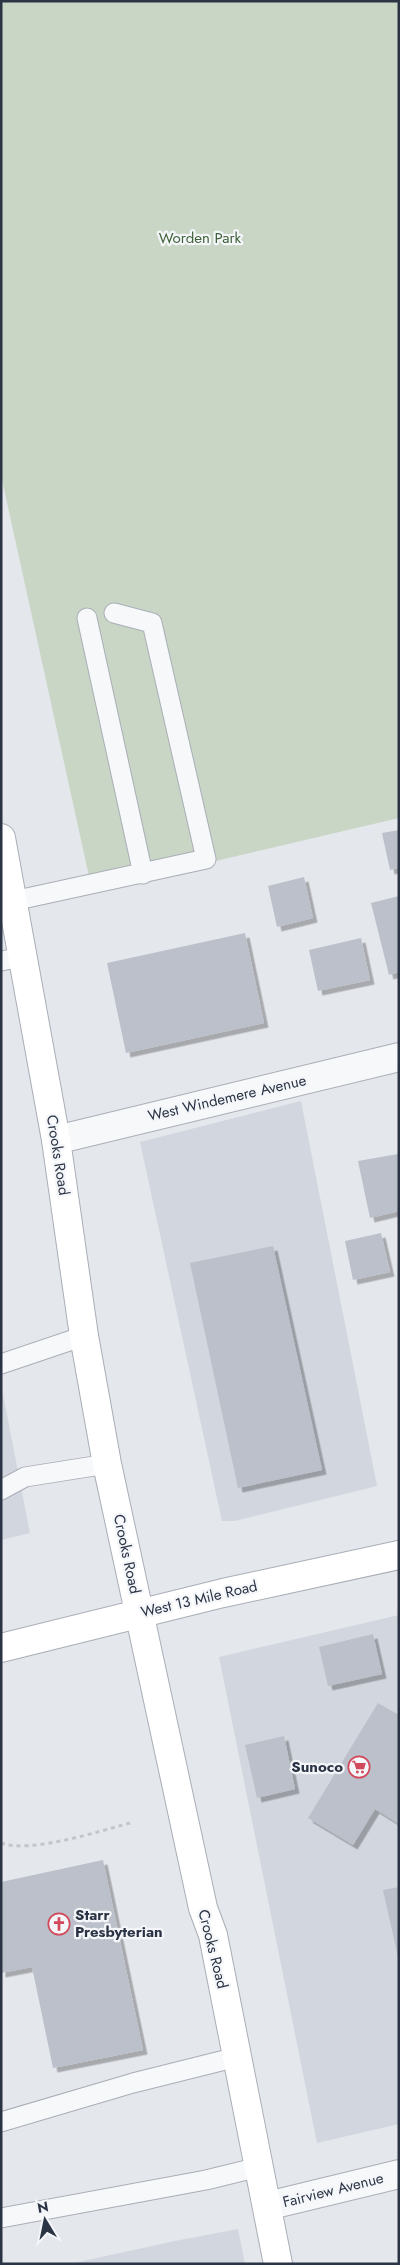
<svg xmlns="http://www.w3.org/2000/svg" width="400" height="2265" viewBox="0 0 400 2265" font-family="Jost,sans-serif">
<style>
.built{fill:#d2d6de}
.green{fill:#c9d6c5}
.building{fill:#bbc0ca;filter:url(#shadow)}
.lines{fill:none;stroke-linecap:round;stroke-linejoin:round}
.service-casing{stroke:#a9aeb7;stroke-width:21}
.minor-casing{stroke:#a9aeb7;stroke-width:30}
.secondary-casing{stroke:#a9aeb7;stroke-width:30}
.path{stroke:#c2c5cb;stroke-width:3;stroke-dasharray:4 4;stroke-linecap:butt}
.service{stroke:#f7f8fa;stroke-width:19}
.minor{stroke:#f7f8fa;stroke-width:28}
.secondary{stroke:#fff;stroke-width:28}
.labels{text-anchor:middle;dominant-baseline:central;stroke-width:4.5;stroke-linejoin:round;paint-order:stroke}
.park-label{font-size:15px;fill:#3f6138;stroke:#f4f6f9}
.street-label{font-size:15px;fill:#2b3445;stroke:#f4f6f9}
.poi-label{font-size:15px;font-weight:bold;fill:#2b3445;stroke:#f4f6f9;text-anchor:end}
</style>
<defs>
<filter id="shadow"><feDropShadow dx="4.5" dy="4.5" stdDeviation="0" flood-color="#0004"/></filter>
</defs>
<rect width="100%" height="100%" fill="#e4e7ec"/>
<path class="built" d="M301,1101L377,1486L235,1521H222L140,1142Z
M1,1384L30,1533L1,1540Z
M399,1615V2124L317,2143L219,1657Z
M238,2229L245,2264H69L175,2241Z"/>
<path class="green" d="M1,1H399V818L92,890L1,475Z"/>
<path class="building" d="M399,830V868L390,870L382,833Z
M304,877L313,918L277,927L268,886Z
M399,896V972L389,975L371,903Z
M245,933L264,1023L126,1053L107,963Z
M361,938L370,980L318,991L309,950Z
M398,1154L399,1211L370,1218L358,1161Z
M381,1233L390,1272L353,1280L345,1241Z
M273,1246L322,1470L238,1488L190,1263Z
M373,1634L382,1674L328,1686L319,1647Z
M378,1703L399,1715V1824L375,1809L353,1845L308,1818Z
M284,1736L295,1789L257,1798L245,1745Z
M103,1860L143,2050L53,2068L32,1967L1,1973V1882Z
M399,1887V1957H398L383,1890Z"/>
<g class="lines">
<g class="service-casing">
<path id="service" d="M87,618L143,874
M13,901L206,859L152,623L114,613
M1,961L24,957
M1,1364L84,1336
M1,1490L25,1477L107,1464
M1,2122L133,2083L237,2057
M1,2218L206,2180L259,2167"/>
</g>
<g class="minor-casing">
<path id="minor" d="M56,1140L399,1057
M267,2206L399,2174"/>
</g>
<g class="secondary-casing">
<path id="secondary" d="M1,838L56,1140L84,1336L107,1464L203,1908L213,1935L278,2264
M1,1648L223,1593L399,1555"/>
</g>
<path class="path" d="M1,1843C29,1854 100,1831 130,1823"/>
<use href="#service" class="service"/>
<use href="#minor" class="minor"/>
<use href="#secondary" class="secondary"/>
</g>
<defs>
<g id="supermarket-ring" transform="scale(1.125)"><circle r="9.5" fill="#f4f6f9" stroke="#d1495b" stroke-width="1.5"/><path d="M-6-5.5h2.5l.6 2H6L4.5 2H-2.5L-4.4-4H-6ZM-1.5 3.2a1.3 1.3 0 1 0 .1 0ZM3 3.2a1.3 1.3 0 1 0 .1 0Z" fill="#d1495b"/></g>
<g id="church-ring" transform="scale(1.125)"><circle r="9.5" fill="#f4f6f9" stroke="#d1495b" stroke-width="1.5"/><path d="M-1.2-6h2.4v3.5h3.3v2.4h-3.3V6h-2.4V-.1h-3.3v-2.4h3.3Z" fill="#d1495b"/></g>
</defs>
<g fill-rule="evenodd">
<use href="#supermarket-ring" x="359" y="1767"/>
<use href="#church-ring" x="59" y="1924"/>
</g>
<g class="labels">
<g class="park-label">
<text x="200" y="238">Worden Park</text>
</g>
<g class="street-label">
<text transform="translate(227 1098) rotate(-13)">West Windemere Avenue</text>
<text transform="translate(58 1155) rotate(81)">Crooks Road</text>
<text transform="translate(127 1554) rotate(78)">Crooks Road</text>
<text transform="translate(199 1599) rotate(-13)">West 13 Mile Road</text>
<text transform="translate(213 1949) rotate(76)">Crooks Road</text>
<text transform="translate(333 2190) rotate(-14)">Fairview Avenue</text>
</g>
<g class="poi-label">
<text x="343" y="1767">Sunoco</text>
<text x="75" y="1915" text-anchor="start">Starr<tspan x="75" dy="17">Presbyterian</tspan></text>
</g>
</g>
<rect width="400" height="2265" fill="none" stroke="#2b3445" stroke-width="5"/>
<g transform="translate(45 2220) rotate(350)" stroke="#f4f6f9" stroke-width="4" paint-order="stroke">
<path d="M0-4L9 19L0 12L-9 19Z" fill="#2b3445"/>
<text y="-8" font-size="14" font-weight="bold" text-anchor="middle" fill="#2b3445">N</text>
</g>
</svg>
